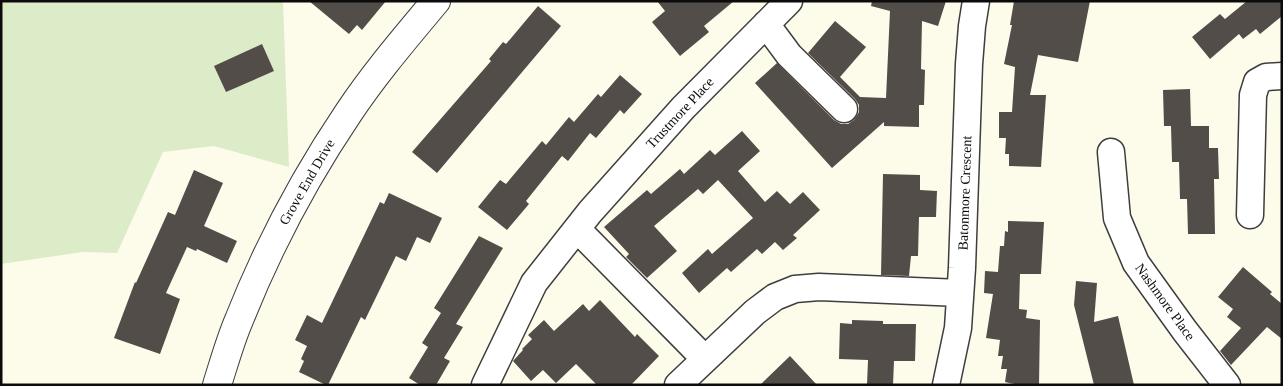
<svg xmlns="http://www.w3.org/2000/svg" width="1283" height="386" viewBox="0 0 1283 386" font-family="Georgia,serif">
<style>
.pitch{fill:#dcecc9}
.building{fill:#524d48}
.lines{fill:none;stroke-linecap:round;stroke-linejoin:round}
.minor-casing{stroke:#3e3e3e;stroke-width:29}
.tertiary-casing{stroke:#3e3e3e;stroke-width:30}
.minor{stroke:#fff;stroke-width:26}
.tertiary{stroke:#fff;stroke-width:28}
.labels{text-anchor:middle;dominant-baseline:central;stroke-width:5;stroke-linejoin:round;paint-order:stroke}
.street-label{font-size:14px;fill:#0b0b0b;stroke:#fff}
</style>
<rect width="100%" height="100%" fill="#fdfceb"/>
<path class="pitch" d="M1,1H283L289,167L214,146L163,152L117,253L83,252L1,264Z"/>
<path class="building" d="M309,1H386L362,30L357,25L349,34Z
M657,1H734L704,26L709,32L680,56L652,22L665,11Z
M872,1H946L938,26L922,21L921,69L925,70L924,105H919V127L884,126V122L832,168L755,83L777,63L834,120L841,124H848L854,120L859,112V105L855,99L808,53L835,21L866,47L840,77L860,97L886,98L890,11L871,6Z
M1014,1H1090L1078,62L1038,55L1030,95H1046L1041,167L1009,166V154H1005L1006,138H999V112H1012L1015,67L1004,64L1012,25H1010Z
M1247,1H1282V16L1260,34L1256,29L1243,39L1239,34L1210,59L1192,37L1220,14L1225,19Z
M538,6L561,26L437,173L412,152L491,61L489,59L503,42L506,44Z
M262,44L274,71L226,92L214,66Z
M620,75L642,94L624,114L620,110L596,138L590,133L568,161L562,156L526,201L529,204L507,230L478,207L500,180L506,184L542,141L546,145L569,117L574,122L598,94L601,97Z
M1190,89L1191,126H1209V148H1218L1219,179H1214L1215,234H1188L1187,199H1180L1179,162H1172L1171,126H1164L1163,90Z
M742,131L760,151L738,171L765,202L777,191L790,204L803,192L820,210L793,235L797,238L783,250L775,242L762,254L757,249L731,272L727,268L699,293L682,273L708,249L712,254L753,218L718,180L703,194L698,189L654,226L677,251L647,278L626,257L629,254L604,227L647,190L651,194L680,169L684,174L710,150L715,155Z
M194,170L223,183L204,226L237,241L227,263L197,249L196,251L187,247L166,293L180,299L160,354L114,338L135,282L136,283L168,212L175,215Z
M883,174L920,175V190L937,191L936,217H919L918,256H911L909,276L881,275Z
M389,193L442,218L430,243L417,237L406,261L396,256L365,320L361,317L328,385H326L299,372L304,361L301,359L307,346L295,340L307,315L322,323L380,202L384,204Z
M1008,221L1044,222L1041,274H1020L1019,309L1027,310L1026,318L1040,320L1039,385H1019L1005,382L1007,369H1001L1003,356H998L1000,340L986,338L993,294L984,293L985,271L998,272L1000,246H1004L1005,231L1008,232Z
M479,236L503,248L456,324L463,327L444,358L450,361L436,385H420L409,378L428,347L422,343L441,313L434,308Z
M1243,267L1272,292L1270,294L1282,304V339L1267,327L1231,365L1220,351L1241,328L1227,317L1233,309L1218,297Z
M1076,281L1097,283L1094,322L1118,316L1134,385H1094L1074,305Z
M600,300L635,337L637,334L659,356L631,385H597L576,364L556,383L543,370L531,381L513,361L523,350L522,349L532,339L528,335L544,320L554,331L583,304L589,311Z
M852,320L883,321V324H916L915,361H894L893,385H867L868,360L839,359L840,323L852,324Z
M790,356L817,385H760Z"/>
<g class="lines">
<g class="minor-casing">
<path id="minor" d="M766,24L789,55L844,109
M1111,152L1117,218L1136,263L1185,331L1227,385
M1250,215L1253,95L1257,82L1266,77L1282,76
M577,229L705,359
M485,385L534,283L590,212L683,108L789,1
M678,385L755,312L775,297L795,289L819,287L960,293
M946,385L958,328L962,268L969,64L972,26L976,1"/>
</g>
<g class="tertiary-casing">
<path id="tertiary" d="M217,385C224,363 230,341 239,320C268,247 305,177 349,112C375,73 406,37 436,1"/>
</g>
<use href="#minor" class="minor"/>
<use href="#tertiary" class="tertiary"/>
</g>
<g class="labels">
<g class="street-label">
<text transform="translate(680 113) rotate(-47)">Trustmore Place</text>
<text transform="translate(307 182) rotate(-60)">Grove End Drive</text>
<text transform="translate(965 193) rotate(-88)">Batonmore Crescent</text>
<text transform="translate(1165 302) rotate(54)">Nashmore Place</text>
</g>
</g>
<rect width="1283" height="386" fill="none" stroke="#0b0b0b" stroke-width="5"/>
</svg>
